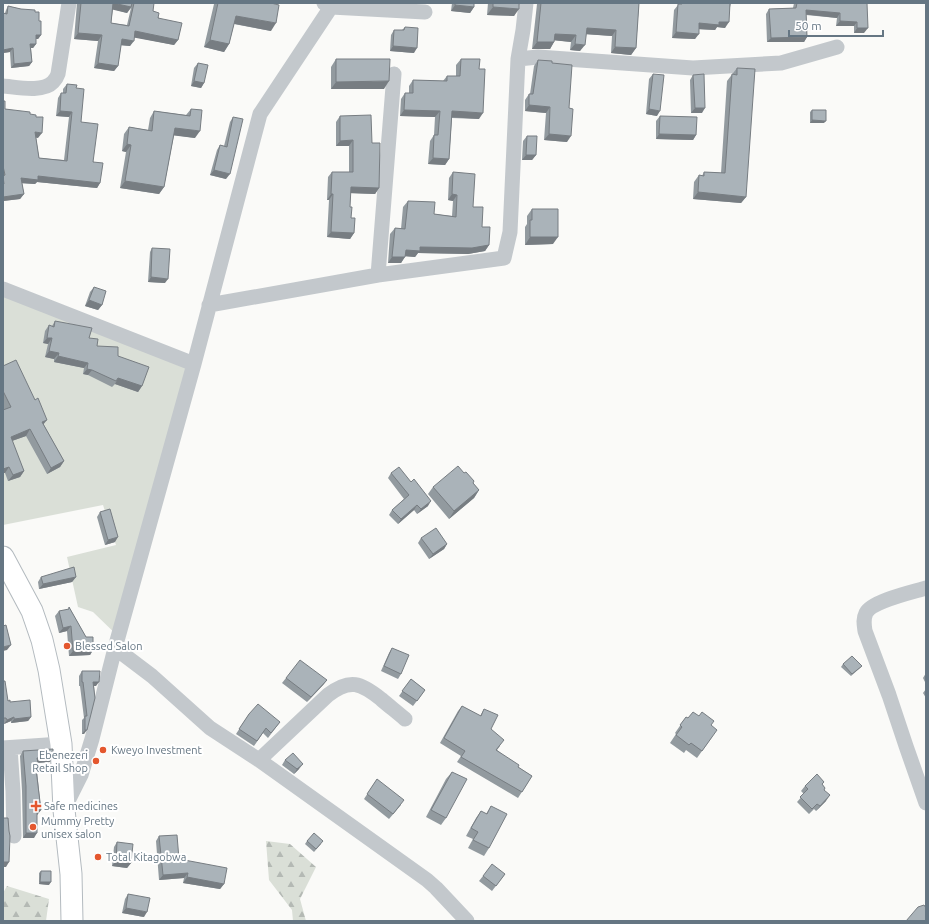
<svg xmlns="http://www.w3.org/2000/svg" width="929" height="924" viewBox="0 0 929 924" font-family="Ubuntu,sans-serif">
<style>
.green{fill:#dadfd7}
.forest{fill:url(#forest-firs)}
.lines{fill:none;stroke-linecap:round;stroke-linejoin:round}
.secondary-casing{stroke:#b3babf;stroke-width:23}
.street{stroke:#c3c8cc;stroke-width:15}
.secondary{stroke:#fff;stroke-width:21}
.wall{fill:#929a9f;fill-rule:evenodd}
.shaded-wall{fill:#777d82}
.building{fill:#aab3b9;stroke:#777d82}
.poi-dot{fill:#e4572e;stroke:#fff;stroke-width:1.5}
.labels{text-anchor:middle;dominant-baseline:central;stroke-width:4;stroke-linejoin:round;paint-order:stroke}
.poi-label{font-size:11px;fill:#657683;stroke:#fff;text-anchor:start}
</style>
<defs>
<pattern id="forest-firs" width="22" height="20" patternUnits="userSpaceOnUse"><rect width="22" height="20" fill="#dadfd7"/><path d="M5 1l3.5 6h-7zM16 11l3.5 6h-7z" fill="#b4b9b4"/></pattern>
</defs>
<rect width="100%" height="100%" fill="#fafaf8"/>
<path class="green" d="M3,291L195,368L122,640L93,612L78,607L67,557L116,545L103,505L3,525Z"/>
<path class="forest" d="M266,841L290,844L316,867L300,899L306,921H293L292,910L269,880Z
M7,886L49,899L46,921H3V893Z"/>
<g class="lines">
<g class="secondary-casing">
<path id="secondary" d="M3,557L32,611L42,640L49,670L61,744L64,810L71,874L72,921"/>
</g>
<path class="street" d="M331,7L425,12
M518,59L538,57L693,68L781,63L837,47
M3,86C16,87 43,93 53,82C55,80 57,77 58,74L69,3
M378,275L394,74
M3,289L194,364
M209,305L378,275L504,258L510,232L518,59L523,30L526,3
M926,588C913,592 872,601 866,613C863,619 864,624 865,631L889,695L906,746L926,803
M115,648L152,676L210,728L259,760L427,880L436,888L467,921
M3,748L61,744
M10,748L13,791L14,836
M259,760L328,695C350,678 361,683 381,699C389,706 397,712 405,719
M65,807L81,775L92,739L115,648L194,364L260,114L331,7L324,3"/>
<use href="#secondary" class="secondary"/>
</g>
<path class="wall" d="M77,3H132V4L133,3H153V11L178,40L174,45L134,37L130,46L121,45L118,66L114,71L94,68L98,41L74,39ZM131,8L127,25L111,23L113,9L127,13Z
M215,3H271V31L234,24L229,44L224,52L204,47L214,4Z
M452,3H474V7L470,13L451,11Z
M488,3H520L514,16L487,15Z
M538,3H639L636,48L631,55L611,53L612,36L586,34L580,51L570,50L571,42L554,40V42L550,49H532L537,4Z
M678,3H731L725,28L717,27L715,30L699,29L695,39L672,38L674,10L678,5Z
M794,3H867L864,33H854V26H836L837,18L806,15L807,37L804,42H767L766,14L769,9L793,8Z
M8,6L21,9L35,12L39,21L41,35L38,39H36V44L33,48H31L32,62L29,66L11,68L10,52L3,53V13H5L6,10Z
M405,27L414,53L390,51L391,35L394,30H402Z
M336,59L384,89H331V67Z
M461,59L479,119L452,118L449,159L445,165L428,164L430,141L434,135L435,117L400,116L401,99L405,93H409V86L413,80L443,81L447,76H456V65Z
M538,60L552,63L567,142L544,140L546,113L525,111V100L529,94H530L534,66Z
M198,63L204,83L201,88L191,86L194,68Z
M737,68L746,197L741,203L693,199L694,182L699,175L702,176L704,172L721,173L727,81Z
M653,74L657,116L646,114L649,79Z
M693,75L702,113H691L690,80Z
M67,84L76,88L81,122L100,183L97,188L37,182L35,184L22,183L24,194L20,199L3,201V101L5,109L30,114L36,117L38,138L36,137L39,158L64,160L69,117L56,116L58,98L61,93H63V89Z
M191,109L195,138L174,135L164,187L159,194L120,188L126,152L122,151L124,134L129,127L148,130L150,118L154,111L186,115Z
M812,110L824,123H810V112Z
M340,116L372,143L379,188L375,194L350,193V207L351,218L354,233L350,239L327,237L329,200H327L328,177L332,172H349V146H336V122Z
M660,116L696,135L693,140L656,139V121Z
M233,117L226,179L210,175L217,150L220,145L224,146L230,122Z
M527,136L536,155L532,160H522L523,141Z
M453,172L473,207L489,245L485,251L468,254L418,253L415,257L405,256L401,263H388L390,234L395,228L401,229L403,207L408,201L434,214L452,216L453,201L448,200L449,178Z
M532,209L553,244L525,245V227L527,224V216Z
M152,248L165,283L148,282L150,252Z
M94,287L102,305L98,310L85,306L90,292Z
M55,321L89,338L97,346L118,356L142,386L138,392L115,384L112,387L88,375L83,374L84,368L54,362V359L45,357L48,344L43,343L45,331L49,325L52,326Z
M3,366L44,425L64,461L60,467L47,474L26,436L12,441L24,471L20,477L8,481L5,473L4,410L3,407Z
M391,473L428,506L417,514L414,510L398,524L389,515L392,510L404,499L388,478Z
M464,473L474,481L473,483L479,490L474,498L449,519L428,494L433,487Z
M100,512L115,542L105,545L97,517Z
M421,538L447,544L444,549L429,559L418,543Z
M41,577H76L72,582L39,589L38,582Z
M69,607L86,637L93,650L90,655L69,656L67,631L59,633L55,616L59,611L68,610Z
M392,648L401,674L398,679L381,671L389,653Z
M843,664L862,666L860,668L851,676L841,667Z
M82,671L96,686H94L95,698L84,734H82V720L84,718L80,686H79V676Z
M926,673V684L923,678Z
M286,678L327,680L323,685L307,702L282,683Z
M411,679L425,690L413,706L399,696Z
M3,681L8,701L31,717L28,721L11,723V721L4,724L3,723Z
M926,689V698L923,693Z
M462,706L480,716L484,709L491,729L500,746L497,750L518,767L532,776L518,798L457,762L461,756L440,743L458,711Z
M249,714L280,722L268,738L263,733L254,746L236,734Z
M686,717L688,718L711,725L712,737L697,758L686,750L684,753L670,743L676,734L675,733Z
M23,751L50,762L38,763L37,771L41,810L37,815L34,838H23L22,791L20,756Z
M285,760L299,769L294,774L282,765Z
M452,772L446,818L441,825L426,817L446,779Z
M377,779L401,805L389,819L364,799Z
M824,782L822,785L825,788L824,790L826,801L816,811L814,809L809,814L797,802L804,794L801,791L805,786Z
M491,806L489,848L484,856L468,848L473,839L466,836L476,818L481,811L486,814Z
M159,836L179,859L224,884L220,889L183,883L184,878L159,880L156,841Z
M307,841L321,844L314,852L305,844Z
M117,842L131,863L127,868L112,866L114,847Z
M41,871L49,885L39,884V873Z
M505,874L492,891L479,881L483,876Z
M128,894L144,917L122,913L125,899Z"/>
<path class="shaded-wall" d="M113,3L131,7L127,13L110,9Z
M455,5L474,7L470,13L451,11Z
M493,7L519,9L514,16L487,15Z
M806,10L840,13L837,18L802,14Z
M236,16L276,23L271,31L230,23Z
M840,21L857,22L854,26H836Z
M719,22H729L725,28L717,27L715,30L695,29L699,23Z
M587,28L616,30L612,36L583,34Z
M857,28H868L864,33H854Z
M135,31L178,40L174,45L131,37Z
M676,32L699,34L695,39L672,38Z
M78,33L102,35L98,41L74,39Z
M555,34L576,35L571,42L551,40Z
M36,35H41L38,39H33Z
M807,37L804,42H767L771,38Z
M122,39L134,41L130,46L118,45Z
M210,40L229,44L224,52L204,47Z
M537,42H554L550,49H532Z
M30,44H36L33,48H27Z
M575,44L585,45L580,51L570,50Z
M393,46L417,48L414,53L390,51Z
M615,47L636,48L631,55L611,53Z
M13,48L10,52L3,53V50Z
M32,62L29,66L11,68L14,64Z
M98,63L118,66L114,71L94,68Z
M194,81L204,83L201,88L191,86Z
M389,81L384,89H331L336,82Z
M529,105L550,107L546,113L525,111Z
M695,108H705L702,113H691Z
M649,109L660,111L657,116L646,114Z
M404,110L440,111L435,117L400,116Z
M60,111L72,112L69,117L56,116Z
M452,111L483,113L479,119L448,117Z
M812,120L826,121L824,123H810Z
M175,128L200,131L195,138L170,135Z
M35,132L42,133L38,138L32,137Z
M549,134L571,136L567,142L544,140Z
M659,134L696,135L693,140L656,139Z
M353,140L349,146H336L340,141Z
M127,144L131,145L126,152L122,151Z
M526,155H536L532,160H522Z
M433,158L449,159L445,165L428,164Z
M214,170L230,174L226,179L210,175Z
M38,176L100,183L97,188L37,182L35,184L18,183L21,178Z
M125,181L164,187L159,194L120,188Z
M351,187L379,188L375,194L347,193Z
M698,192L746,197L741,203L693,199Z
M24,194L20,199L3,201V197Z
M331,194H333L329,200H327Z
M452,194L457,195L453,201L448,200Z
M331,232L354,233L350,239L327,237Z
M530,237H558L553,244L525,245Z
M489,245L485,251L468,254L418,253L415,257L402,256L406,250L420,247Z
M392,257H405L401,263H388Z
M151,277L168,279L165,283L148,282Z
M89,300L102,305L98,310L85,306Z
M47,338H52L48,344L43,343Z
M49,351L59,353L54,359L45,357Z
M58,356L88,363L84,368L54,362Z
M87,369L92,370L88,375L83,374Z
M118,378L142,386L138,392L115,384Z
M47,420L42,426V422Z
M30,429L26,436L6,443L11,437Z
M64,461L60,467L47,474L51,468Z
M9,467L5,473H3V469Z
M24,471L20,477L8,481L13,475Z
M479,490L474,498L449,519L454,511Z
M431,501L428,506L417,514L421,509Z
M417,505L414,510L398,524L401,519Z
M118,537L115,542L105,545L108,540Z
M447,544L444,549L429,559L433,554Z
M76,577L72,582L39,589L43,584Z
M71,626L67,631L59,633L63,628Z
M11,645L7,650L3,651V647Z
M93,650L90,655L69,656L73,651Z
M327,680L323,685L307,702L311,697Z
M93,682H99L96,686H90Z
M14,717L11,721L4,724L7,720Z
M31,717L28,721L11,723L14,719Z
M85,730H87L84,734H82Z
M53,757L50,762L34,763L37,758Z
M303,764L299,769L294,774L297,769Z
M830,795L826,801L816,811L820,806Z
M37,810H41L37,815H34Z
M26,833H37L34,838H23Z
M116,861L131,863L127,868L112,866Z
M3,862H9L6,867H3Z
M188,873L184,878L159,880L163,875Z
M187,877L224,884L220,889L183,883Z
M40,882H51L49,885L39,884Z
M126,908L147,912L144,917L122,913Z"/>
<path class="building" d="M81,3H132L131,7L113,3L111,23L129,26L134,3H154L153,11L159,13L158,18L182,23L178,40L135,31L134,41L122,39L118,66L98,63L102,35L78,33Z
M218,3H271L279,5L276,23L236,16L229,44L210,40Z
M455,3H474V7L455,5Z
M493,3H519V9L493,7Z
M541,3H639L636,48L615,47L616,30L587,28L585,45L575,44L576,35L555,34L554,42H537Z
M682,3H730L729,22H719V25L699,23V34L676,32L678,4H682Z
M797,3H867L868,28H857V22L840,21V13L806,10L807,37L771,38L769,9L796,8Z
M8,6L21,9L35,10V12H39V21H41V35H36V44H30L32,62L14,64L13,48L3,50V13L7,14Z
M405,27L418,28L417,48L393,46L394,30H404Z
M336,59H390L389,81L336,82Z
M461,59H480L479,69H485L483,113L452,111L449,159L433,158L434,135H438L440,111L404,110L405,93H413V80L447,81V76H460Z
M538,60L552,61V63L572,65L569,108L573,109L571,136L549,134L550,107L529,105V94H533Z
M198,63L208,65L204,83L194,81Z
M737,68L755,69L746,197L698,192L699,175L704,176V172L725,173L732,74L737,75Z
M653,74L664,75L660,111L649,109Z
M704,74L705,108H695L693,75Z
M67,84L77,85L76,88L84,89L81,122L98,124L93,162L103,163L100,183L38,176V180L21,178L24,194L3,197V185L4,184L3,176L5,175L3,166V101H5V109L30,112V114L36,115V117H43L42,133L35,132L39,158L67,161L72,112L60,111L61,93H66Z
M191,109L202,110L200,131L175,128L164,187L125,181L131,145L127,144L129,127L152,131L154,111L190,116Z
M812,110H826V121L812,120Z
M371,115L372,143H380L379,188L351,187L350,207H352L351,218H355L354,233L331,232L333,194H331L332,172H353V140L340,141V116Z
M660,116L697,117L696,135L659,134Z
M233,117L243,119L230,174L214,170L220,145L227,147Z
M527,136H537L536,155H526Z
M453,172L475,174L473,207H483L482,227H490L489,245L472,248L420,247V251L406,250L405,257H392L395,228L405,229L408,201L435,202L434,214L456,217L457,195L452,194Z
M532,209H558V237H530V220H532Z
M152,248L170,249L168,279L151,277Z
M94,287L106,291L102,305L89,300Z
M55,321L92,328L89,338L98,339L97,346L118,347V356L149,367L142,386L118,378L116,381L92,370L87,369L88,363L58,356L59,353L49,351L52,338H47L49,325L54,327Z
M16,360L35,400L38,398L47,420L42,422L64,461L51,468L30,429L11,437L24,471L13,475L9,467L3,469V410L11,407L3,391V366Z
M458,466L464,473L466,472L474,481L473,483L479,490L454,511L433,487Z
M399,467L411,482L414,479L431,501L421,509L417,505L401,519L392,510L409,495L391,473Z
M110,509L118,537L108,540L100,512Z
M436,528L447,544L433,554L421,538Z
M74,567L76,577L43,584L41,577Z
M69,607L86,637H93V650L73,651L71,626L63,628L59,611L69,609Z
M6,625L11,645L3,647V626Z
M392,648L409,655L401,674L384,666Z
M852,656L862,666L852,674L843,664Z
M300,660L327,680L311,697L286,678Z
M82,671H100L99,682H93L95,698L87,730H85V716H87L83,682H82Z
M411,679L425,690L417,701L402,691Z
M3,681H5L8,701L10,700V702L30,700L31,717L14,719V717L7,720L6,718H3Z
M258,704L280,722L271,733L266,728L257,741L239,729L249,714Z
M462,706L481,716L484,709L498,715L491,729L504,740L496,750L519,765L518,767L532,776L522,792L461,757L465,751L444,738Z
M693,712L699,716L702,712L714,721L711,725L717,730L702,751L691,743L689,745L676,735L682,727L680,725L686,717L688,718Z
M53,749V757L37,758L39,769H36L41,810H37V833H26V786L23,751Z
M293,753L303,764L297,769L285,760Z
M452,772L467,779L446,818L431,810Z
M817,774L824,782L822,784L825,788L824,790L830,795L820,806L817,804L812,809L800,797L808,789L805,786Z
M377,779L404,800L393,814L367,794Z
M491,806L507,814L489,848L473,840L478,832L471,828L481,811L487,814Z
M3,818H8L9,831L10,836L9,862H3Z
M314,833L323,841L316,849L307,841Z
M177,835L179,859L227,868L224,884L187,877L188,873L163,875L159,836Z
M117,842L133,844L131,863L116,861Z
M492,864L505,874L496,886L483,876Z
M41,871H51V882H40Z
M128,894L150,898L147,912L126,908Z
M924,905L926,908V921H906L918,907Z"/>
<g class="poi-dot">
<circle cx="67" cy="646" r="4"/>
<circle cx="103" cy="750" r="4"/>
<circle cx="96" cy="761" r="4"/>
<path d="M34 800h4v4h4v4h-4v4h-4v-4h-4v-4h4z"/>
<circle cx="33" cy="827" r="4"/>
<circle cx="98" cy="857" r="4"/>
</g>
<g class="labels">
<g class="poi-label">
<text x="75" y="646">Blessed Salon</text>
<text x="111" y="750">Kweyo Investment</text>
<text x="88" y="755" text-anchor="end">Ebenezeri<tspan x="88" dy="13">Retail Shop</tspan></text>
<text x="44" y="806">Safe medicines</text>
<text x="41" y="821">Mummy Pretty<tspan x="41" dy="13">unisex salon</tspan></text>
<text x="106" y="857">Total Kitagobwa</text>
</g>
</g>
<rect width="929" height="924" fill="none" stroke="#657683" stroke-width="8"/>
<path d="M789 30v6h94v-6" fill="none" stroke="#657683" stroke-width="2"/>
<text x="795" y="30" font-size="12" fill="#657683" stroke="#ffffff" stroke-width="3" paint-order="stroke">50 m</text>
</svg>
